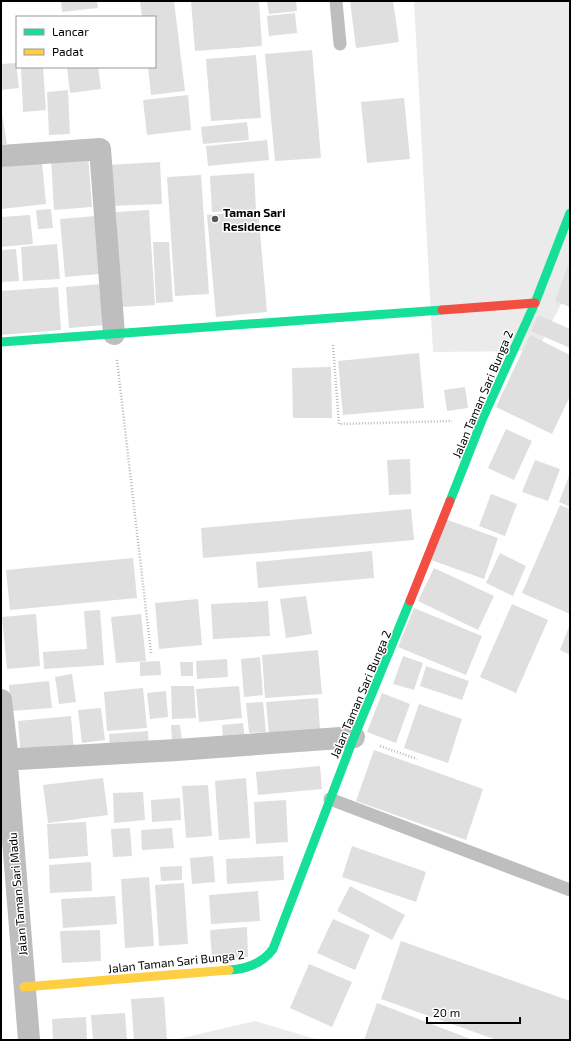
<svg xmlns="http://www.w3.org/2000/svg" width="571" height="1041" viewBox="0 0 571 1041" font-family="'Exo 2',sans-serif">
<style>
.green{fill:#ebebeb}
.building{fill:#dfdfdf}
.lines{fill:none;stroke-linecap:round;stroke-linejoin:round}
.path{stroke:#b9b9b9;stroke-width:2.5;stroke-dasharray:1 2;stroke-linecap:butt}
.lane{stroke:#bebebe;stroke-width:13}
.street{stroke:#bebebe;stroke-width:22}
.fast{stroke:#16e098;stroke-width:9}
.slow{stroke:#ffcf43;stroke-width:9}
.jam{stroke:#f24e42;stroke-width:9}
.poi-dot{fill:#595959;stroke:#fff;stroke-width:1.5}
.labels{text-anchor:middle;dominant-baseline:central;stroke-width:3;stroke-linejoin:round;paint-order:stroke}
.poi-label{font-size:12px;font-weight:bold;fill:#000;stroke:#fff;text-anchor:start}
.street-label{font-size:12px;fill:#000;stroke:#fff}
</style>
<rect width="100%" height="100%" fill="#fff"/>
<path class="green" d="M414,1H570V287L537,351L433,352Z
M255,1021L319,1040H174Z"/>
<path class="building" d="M61,1H97L98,8L62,12Z
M140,1H174L185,91L151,95L148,67H155V17H142Z
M191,1H259L262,46L195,51Z
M267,1H296L297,11L269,14Z
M350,1H393L399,42L356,48Z
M295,13L297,33L269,36L267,16Z
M312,50L321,158L275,161L265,54Z
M256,55L261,118L211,121L206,59Z
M16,63L19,88L1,90V64Z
M21,67H43L46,110L23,112Z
M67,67H98L101,89L70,93Z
M68,90L70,134L49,135L47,92Z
M188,95L191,130L147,135L143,100Z
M404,98L410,159L367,163L361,102Z
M1,109L7,144L1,145Z
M247,122L249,140L203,144L201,127Z
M267,140L269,160L208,166L206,146Z
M88,155L92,207L54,210L51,158Z
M160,162L162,204L110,206L108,165Z
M42,163L46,204L1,209V167Z
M254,173L256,210L212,212L210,176Z
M201,175L209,294L175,296L167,177Z
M51,209L53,228L38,229L36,210Z
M149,210L155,305L121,307L116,212Z
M258,210L267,312L216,317L207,215Z
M30,215L33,244L1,247V217Z
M96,216L100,274L65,277L60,219Z
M153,242H169L173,302L156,303Z
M57,244L60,279L23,281L21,247Z
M16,249L19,281L1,282V250Z
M568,266L570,267V307L555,301Z
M102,284L105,325L69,328L66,287Z
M58,287L61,330L1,335V291Z
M538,315L570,329V348L531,331Z
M530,335L570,355V396L552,434L496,407Z
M419,353L424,408L343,415L338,361Z
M331,367L332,418H293L292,368Z
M465,387L468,408L447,411L444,390Z
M506,429L532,441L514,480L488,468Z
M410,459L411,494L389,495L387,460Z
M535,460L560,469L548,501L522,492Z
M570,473V507L559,502Z
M491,494L517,504L505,536L479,526Z
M560,505L570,509V614L522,593Z
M411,509L414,540L203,558L201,528Z
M445,519L498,538L484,579L431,560Z
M372,551L374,578L258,588L256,562Z
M500,553L526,566L513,596L486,583Z
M133,558L137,598L10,610L6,570Z
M434,568L494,596L478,630L418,601Z
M306,596L312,634L286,638L280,599Z
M198,599L202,645L159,649L155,603Z
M268,601L270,636L213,639L211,604Z
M512,604L548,620L516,693L480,677Z
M414,608L482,636L466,675L398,647Z
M100,610L104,665L44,669L43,652L87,649L84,611Z
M36,614L40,666L7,669L2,617Z
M141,614L146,661L116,663L111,617Z
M570,624V655L560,650Z
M318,650L322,694L265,698L262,655Z
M403,656L423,663L414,690L393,684Z
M260,657L263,695L244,697L241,659Z
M227,659L228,677L197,679L196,661Z
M160,661L161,675L140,676V662Z
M180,662H193V676H181Z
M426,666L469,681L462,700L420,686Z
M72,674L76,702L59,704L55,677Z
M49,681L52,708L11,711L9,685Z
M171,686H194L196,718L172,719Z
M239,686L242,718L199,722L196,689Z
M143,688L147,728L107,731L104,692Z
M166,691L168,717L150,719L147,693Z
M382,693L410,704L396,743L367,732Z
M318,698L320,730L269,735L266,702Z
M263,702L266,732L249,733L246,703Z
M419,704L462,719L448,763L404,748Z
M101,708L105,740L82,743L78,710Z
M71,716L74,752L21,757L18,721Z
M243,723L245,739L223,741L222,725Z
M171,725H180L182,741H172Z
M148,731L149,748L110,751L109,734Z
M374,750L483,789L466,840L356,801Z
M320,766L322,789L258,795L256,772Z
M103,778L108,815L48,823L43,785Z
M246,778L250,838L219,840L215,781Z
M208,785L212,836L186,838L182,786Z
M143,792L145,820L114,823L113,793Z
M180,798L181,820L152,822L151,800Z
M286,800L288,842L256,844L254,802Z
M86,822L88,856L49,859L47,824Z
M130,828L132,856L113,857L111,829Z
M172,828L174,848L142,850L141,830Z
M352,846L426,872L416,902L342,877Z
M213,856L215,882L192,884L190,858Z
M283,856L284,880L227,884L226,859Z
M91,862L92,891L50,893L49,865Z
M182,866V880L161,881L160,867Z
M149,877L154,946L125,948L121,879Z
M184,883L188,944L159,946L155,885Z
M350,886L405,915L392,940L337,911Z
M258,891L260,921L211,924L209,895Z
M115,896L117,924L63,928L61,899Z
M333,919L370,935L355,970L317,953Z
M247,927L248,957L212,959L210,930Z
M100,930L101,961L62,963L60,931Z
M401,941L570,1001V1040H497L381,999Z
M309,964L352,982L332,1027L290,1008Z
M164,997L167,1040H134L131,999Z
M377,1003L473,1040H364Z
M125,1013L127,1040H93L91,1015Z
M86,1017L87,1040H53L52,1019Z"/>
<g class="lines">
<path class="path" d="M333,345L339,424L452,421
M117,360L151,653
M380,746L417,759"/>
<path class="lane" d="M336,1L340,44
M330,799L570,890"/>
<path class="street" d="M1,156L100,149L114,334
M1,700L8,760L7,765L29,1040
M1,760L177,750L354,737"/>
<path class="fast" d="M1,342L442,310
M450,501L482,420L535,303L570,213
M229,970C247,969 262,964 273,949L354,737L410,601"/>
<path class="slow" d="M24,987L229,970"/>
<path class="jam" d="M442,310L535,303
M410,601L450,501"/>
</g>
<circle class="poi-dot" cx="215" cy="219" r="4"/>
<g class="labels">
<g class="poi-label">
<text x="223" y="212">Taman Sari<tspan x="223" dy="14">Residence</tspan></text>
</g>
<g class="street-label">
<text transform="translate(482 394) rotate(-67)">Jalan Taman Sari Bunga 2</text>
<text transform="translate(360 694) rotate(-67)">Jalan Taman Sari Bunga 2</text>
<text transform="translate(17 894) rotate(-95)">Jalan Taman Sari Madu</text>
<text transform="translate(176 961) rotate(-6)">Jalan Taman Sari Bunga 2</text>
</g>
</g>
<rect width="571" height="1041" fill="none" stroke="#000000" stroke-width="4"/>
<rect x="16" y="16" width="140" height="52" fill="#ffffff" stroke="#999999"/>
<rect x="24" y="29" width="20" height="6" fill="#16e098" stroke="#999999"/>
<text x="52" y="36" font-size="12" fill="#000000">Lancar</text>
<rect x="24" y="49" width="20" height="6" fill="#ffcf43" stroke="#999999"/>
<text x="52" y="56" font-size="12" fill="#000000">Padat</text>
<path d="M427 1017v6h93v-6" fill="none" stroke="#000000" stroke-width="2"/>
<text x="433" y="1017" font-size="12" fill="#000000" stroke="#ffffff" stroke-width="3" paint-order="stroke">20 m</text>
</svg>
